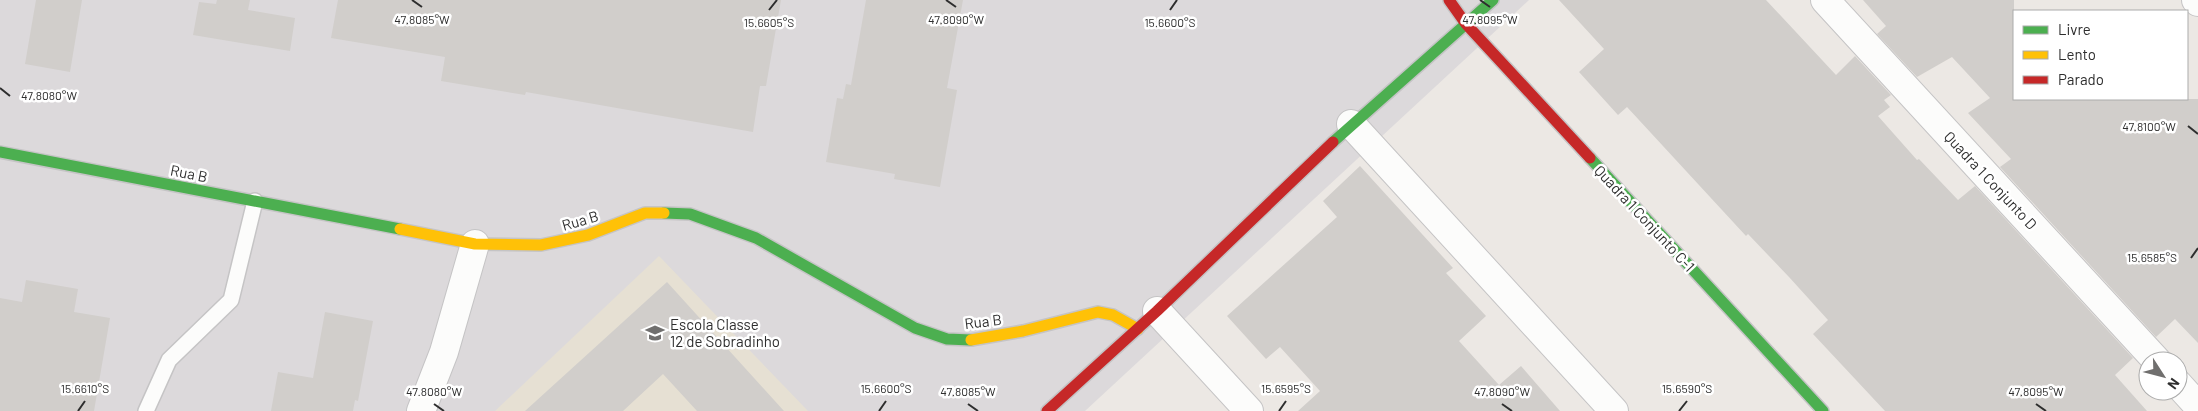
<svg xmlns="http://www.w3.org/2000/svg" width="2198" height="411" viewBox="0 0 2198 411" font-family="Barlow,sans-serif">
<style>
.industrial{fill:#dcd9db}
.education{fill:#e6e0d3}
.building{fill:#d1cecb}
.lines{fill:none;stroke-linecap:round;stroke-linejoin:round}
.lane-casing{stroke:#c5c4c5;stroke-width:18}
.street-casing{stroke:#c5c4c5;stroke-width:30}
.fast-casing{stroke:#c5c4c5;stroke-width:14}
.slow-casing{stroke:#c5c4c5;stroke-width:14}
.jam-casing{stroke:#c5c4c5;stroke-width:14}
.lane{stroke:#fcfcfb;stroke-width:15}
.street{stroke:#fcfcfb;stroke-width:28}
.fast{stroke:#4caf50;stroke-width:11}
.slow{stroke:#ffc107;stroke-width:11}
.jam{stroke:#c62828;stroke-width:11}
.ticks{fill:none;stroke:#2e2e2e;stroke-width:2}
.labels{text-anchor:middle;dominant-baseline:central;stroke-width:5;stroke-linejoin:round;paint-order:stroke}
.street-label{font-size:15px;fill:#2e2e2e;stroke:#fff}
.poi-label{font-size:15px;fill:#2e2e2e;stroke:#fff;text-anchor:start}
.ticks-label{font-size:12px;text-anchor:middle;fill:#2e2e2e;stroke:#fff;stroke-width:5;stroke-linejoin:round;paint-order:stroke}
</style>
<rect width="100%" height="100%" fill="#ece8e4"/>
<path class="industrial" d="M0,0H1529L1085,411H0Z"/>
<path class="education" d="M659,256L808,411H495Z"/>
<path class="building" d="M36,0H82L70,72L25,64Z
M217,0H250L248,10L295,18L290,51L193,35L199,2L216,4Z
M338,0H781L766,86H760L753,132L526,92L525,95L441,81L445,57L331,38Z
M866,0H963L947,88L957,90L940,187L894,179L895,174L826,162L837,98L843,99L846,84L851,85Z
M1559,0H1766L1836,75L1855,56L1891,95L1884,100L1890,107L1878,116L1917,160L1919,159L1958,200L1975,186L2133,358L2115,375L2147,411H1885L1813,334L1828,320L1789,277L1748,234L1746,236L1627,107L1618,115L1579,72L1604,49Z
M1863,0H2014V99H2198V343L2175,319L2156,337L2000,167L2011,159L1968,113L1990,98L1952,57L1917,77L1877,34L1886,26Z
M1360,166L1453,268L1446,273L1486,316L1459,341L1499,385L1521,366L1560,411H1298L1320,391L1280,347L1266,359L1227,316L1337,217L1323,201Z
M26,280L78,289L74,312L110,318L94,411H0V298L22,302Z
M667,282L784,411H697L663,374L623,411H525Z
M325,312L373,321L358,401L355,400L353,411H271L278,372L313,378Z"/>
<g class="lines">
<g class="lane-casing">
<path id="lane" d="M146,411L169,360L231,300L255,201"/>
</g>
<g class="street-casing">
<path id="street" d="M1825,0L2157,361
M2196,0L2198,2
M1351,124L1614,411
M1157,311L1249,411
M2178,384L2198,406
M421,411L444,352L475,244"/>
</g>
<g class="fast-casing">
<path id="fast" d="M1333,142L1493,0
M0,152L400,229
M1590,158L1823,411
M664,213L690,214L756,238L915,328L947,339L971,340"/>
</g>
<g class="slow-casing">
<path id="slow" d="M400,229L475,244L541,245L588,235L645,213H664
M971,340L1023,331L1098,312L1113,315L1138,329"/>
</g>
<g class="jam-casing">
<path id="jam" d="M1449,0L1466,24L1590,158
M1047,411L1157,311L1333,142"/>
</g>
<use href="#lane" class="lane"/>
<use href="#street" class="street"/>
<use href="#fast" class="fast"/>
<use href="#slow" class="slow"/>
<use href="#jam" class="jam"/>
</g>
<path class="ticks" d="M412,0L422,7M946,0L956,7M1480,0L1490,7M769,10L777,0M1170,10L1177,0M0,88L10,96M2188,126L2198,134M2191,258L2198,248M434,404L444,411M968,404L978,411M1502,404L1512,411M2036,404L2046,411M78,411L85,401M879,411L886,401M1279,411L1286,401M1679,411L1687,401"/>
<defs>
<g id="school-bare" transform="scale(1.5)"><path d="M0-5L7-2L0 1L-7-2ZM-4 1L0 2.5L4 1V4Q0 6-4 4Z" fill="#706f6e" stroke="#fff" stroke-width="2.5" paint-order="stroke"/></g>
</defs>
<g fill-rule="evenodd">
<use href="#school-bare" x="655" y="333"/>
</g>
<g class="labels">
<g class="street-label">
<text transform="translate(189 173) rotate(11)">Rua B</text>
<text transform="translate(1991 180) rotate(47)">Quadra 1 Conjunto D</text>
<text transform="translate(1645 218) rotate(47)">Quadra 1 Conjunto C-1</text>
<text transform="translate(580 220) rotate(-16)">Rua B</text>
<text transform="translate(983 321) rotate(-7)">Rua B</text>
</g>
<g class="poi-label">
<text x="670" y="324">Escola Classe<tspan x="670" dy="17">12 de Sobradinho</tspan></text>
</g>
</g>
<g class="ticks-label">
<text x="1490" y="24">47.8095°W</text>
<text x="422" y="24">47.8085°W</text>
<text x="956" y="24">47.8090°W</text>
<text x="769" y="27">15.6605°S</text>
<text x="1170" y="27">15.6600°S</text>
<text x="49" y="100">47.8080°W</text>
<text x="2149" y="131">47.8100°W</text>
<text x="2152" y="262">15.6585°S</text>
<text x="85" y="393">15.6610°S</text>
<text x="886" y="393">15.6600°S</text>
<text x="1286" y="393">15.6595°S</text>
<text x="1687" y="393">15.6590°S</text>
<text x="434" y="396">47.8080°W</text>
<text x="968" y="396">47.8085°W</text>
<text x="1502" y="396">47.8090°W</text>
<text x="2036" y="396">47.8095°W</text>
</g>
<rect x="2013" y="10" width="175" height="90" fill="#ffffff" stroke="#ababab"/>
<rect x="2023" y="26" width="25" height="8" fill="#4caf50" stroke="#ababab"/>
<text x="2058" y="35" font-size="15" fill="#2e2e2e">Livre</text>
<rect x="2023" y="51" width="25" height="8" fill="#ffc107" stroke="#ababab"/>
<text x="2058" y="60" font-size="15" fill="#2e2e2e">Lento</text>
<rect x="2023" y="76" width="25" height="8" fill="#c62828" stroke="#ababab"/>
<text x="2058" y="85" font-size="15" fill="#2e2e2e">Parado</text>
<g transform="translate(2163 376) rotate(126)"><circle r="24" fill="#ffffff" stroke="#ababab"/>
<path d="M0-4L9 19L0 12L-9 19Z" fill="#706f6e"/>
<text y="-8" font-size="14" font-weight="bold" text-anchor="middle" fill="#2e2e2e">N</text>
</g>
</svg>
